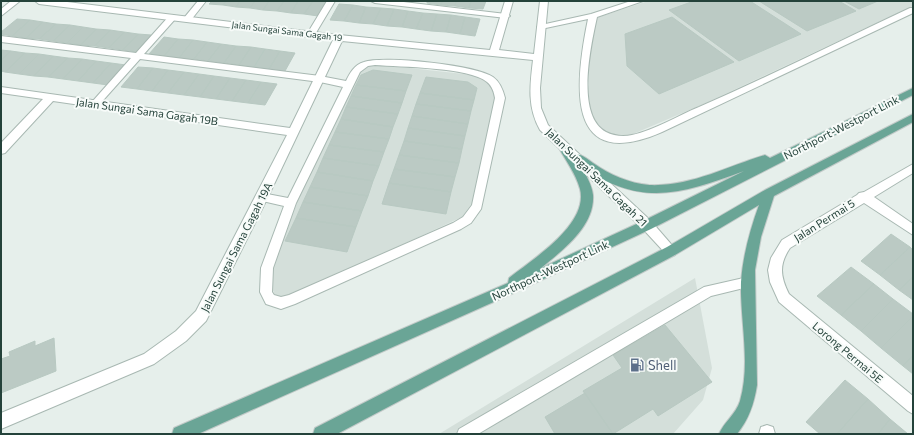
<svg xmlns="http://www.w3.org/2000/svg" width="914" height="435" viewBox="0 0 914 435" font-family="Commissioner,sans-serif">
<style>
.built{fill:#d4dfda}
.building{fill:#bbcac4;stroke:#b8c9c2}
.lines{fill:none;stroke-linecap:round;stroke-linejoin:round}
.lane-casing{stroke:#a8b8b2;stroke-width:2}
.street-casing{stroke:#a8b8b2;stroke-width:2}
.primary-casing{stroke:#c2cac8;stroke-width:2}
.lane{fill:#fff;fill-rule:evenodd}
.street{fill:#fff;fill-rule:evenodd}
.primary{fill:#6aa596;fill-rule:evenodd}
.labels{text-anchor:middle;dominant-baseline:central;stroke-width:4;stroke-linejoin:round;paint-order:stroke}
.far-street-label{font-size:9px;fill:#24423a;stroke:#f7fbf9}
.street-label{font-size:11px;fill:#24423a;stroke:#f7fbf9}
.near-service-label{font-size:13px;fill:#4e5e75;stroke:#f7fbf9;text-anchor:start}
</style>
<rect width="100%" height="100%" fill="#e6efeb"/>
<path class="built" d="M648,1H913V6L706,103L626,137L612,135L603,131L593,118L588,105L590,45L596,18Z
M373,64L473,75L488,81L495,91L496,98L475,199L462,217L289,297H280L274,294L271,282L272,271L297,202L361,69Z
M695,278L712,368L703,400L673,434H439Z"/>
<path class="building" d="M212,1H226L223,5L209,4Z
M226,1H240L236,7L223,5Z
M240,1H255L250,8L236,7Z
M255,1H269L263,10L250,8Z
M269,1H284L277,11L263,10Z
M284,1H298L291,13L277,11Z
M298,1H313L304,14L291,13Z
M313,1H327L318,16L304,14Z
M427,1H442L441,5L427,3Z
M442,1H456L455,6L441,5Z
M456,1H471L469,8L455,6Z
M471,1H486L483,9L469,8Z
M694,1H750L801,34L739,61L669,10Z
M759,1H839L856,11L807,31Z
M844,1H878L859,9Z
M339,4L353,5L344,21L330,20Z
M353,5L366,7L359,23L344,21Z
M366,7L381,8L373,24L359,23Z
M381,8L394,9L387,26L373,24Z
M394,9L408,11L402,27L387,26Z
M408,11L423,13L416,29L402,27Z
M423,13L437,14L431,31L416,29Z
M437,14L451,15L446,32L431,31Z
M451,15L465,17L460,34L446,32Z
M465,17L480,19L475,36L460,34Z
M672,17L734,62L659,94L627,66L625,34Z
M17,19L30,20L12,36L1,34V32Z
M30,20L43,22L26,38L12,36Z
M43,22L56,24L39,39L26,38Z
M56,24L70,25L53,41L39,39Z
M70,25L83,27L67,43L53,41Z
M83,27L96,29L81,45L67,43Z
M96,29L110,30L95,46L81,45Z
M110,30L124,32L109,48L95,46Z
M124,32L138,34L123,50L109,48Z
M138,34L151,35L137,52L123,50Z
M164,37L178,39L164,56L149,54Z
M178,39L193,40L179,58L164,56Z
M193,40L207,42L194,59L179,58Z
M207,42L221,44L208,61L194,59Z
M221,44L236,46L224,63L208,61Z
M236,46L251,47L239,65L224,63Z
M251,47L265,49L254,67L239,65Z
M265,49L280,51L269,69L254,67Z
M1,50L11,51L1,60Z
M11,51L25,53L5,72L1,71V60Z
M280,51L295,53L285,71L269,69Z
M25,53L39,54L19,74L5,72Z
M39,54L53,56L34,76L19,74Z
M53,56L68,58L48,77L34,76Z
M68,58L82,59L63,79L48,77Z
M82,59L96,61L78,81L63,79Z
M96,61L111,63L93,83L78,81Z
M111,63L126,65L108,85L93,83Z
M138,67L153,68L137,89L121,87Z
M153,68L168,70L152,91L137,89Z
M168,70L184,72L168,93L152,91Z
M373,70L412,75L406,91L356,85L361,75Z
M184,72L199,74L184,95L168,93Z
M199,74L214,76L200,97L184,95Z
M214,76L230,78L216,99L200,97Z
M426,77L468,82L477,88L474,100L420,93Z
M230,78L246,80L232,101L216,99Z
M246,80L261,82L248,103L232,101Z
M261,82L277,84L265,105L248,103Z
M356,85L406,91L402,103L351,96Z
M420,93L474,100L471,111L416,104Z
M351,96L402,103L398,114L346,107Z
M416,104L471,111L468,124L412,116Z
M346,107L398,114L393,127L341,119Z
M412,116L468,124L465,136L408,128Z
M341,119L393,127L389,139L335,132Z
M408,128L465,136L462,149L404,141Z
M335,132L389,139L384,152L329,145Z
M404,141L462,149L459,163L399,155Z
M329,145L384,152L379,166L323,158Z
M399,155L459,163L455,177L394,169Z
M323,158L379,166L373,181L317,172Z
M394,169L455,177L451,192L389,183Z
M317,172L373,181L368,196L310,187Z
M389,183L451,192L446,214L382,204Z
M310,187L368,196L362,211L303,202Z
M303,202L362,211L356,227L296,218Z
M296,218L356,227L347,252L285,241Z
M891,234L910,247L880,275L861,261Z
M910,247L913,250V277L899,290L880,275Z
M851,267L874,284L841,315L817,296Z
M913,277V300L899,290Z
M874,284L893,299L861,331L841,315Z
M893,299L913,314V316L881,348L861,331Z
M913,316V355L903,366L881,348Z
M665,325L712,382L658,416L653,409L613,434L583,391L622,368L613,355Z
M54,338L56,371L1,393V359L10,356L9,352L35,341V346Z
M913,355V374L903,366Z
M845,380L868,399L837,434H820L806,422Z
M585,393L613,434H555L545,417Z
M868,399L890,419L878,434H837Z
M890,419L908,434H878Z"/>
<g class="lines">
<g class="lane-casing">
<path id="lane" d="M198,1H206L191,20H185L184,18Z
M327,1H335L314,36H308L307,34Z
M371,1H395L506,14L510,16L506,18L375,3Z
M631,1H643L597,17C591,45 575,115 606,132C613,136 624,137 632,135C655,130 677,116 699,107C770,76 840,41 910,8H913V13L662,132C564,175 575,82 588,19L541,29L537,27L541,25L591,14Z
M170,15L177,17L144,54L320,76L346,81C350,73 354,65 364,62C383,55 476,65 493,77C500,82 503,90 505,98L481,209L471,223L461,229L295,304L281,309L266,304L260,292L261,268L284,206L258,200L257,197L258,194L262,193L288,198L343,87L320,82L140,59L98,106L95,107L90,104L92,102L131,58L1,42V36L136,53ZM375,65C400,67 469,67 487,82C492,86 494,92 495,98L472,205L463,217L453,223L289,295L281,297L274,295L272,292L273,268L296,203L360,72L368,66Z
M748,277L752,278L754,282L752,286L711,296L478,434H457L459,429L704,287Z"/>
</g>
<g class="street-casing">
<path id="street" d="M11,1H20L1,16V9Z
M35,1H59L339,35L490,50L505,1H513L499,50L534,54L540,1H548L540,88L541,108L548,125L651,221L677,251L675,255L671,256L667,255L643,229L540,130C527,107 530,85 533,60L342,41L268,197L206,321L186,341L154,364L1,429V413L144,354L176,331L196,311L287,135L53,101L5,153L1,154V143L43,99L1,93V87L290,128L333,40L39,4Z
M913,164V173L874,197L913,224V235L864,203L790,248C779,264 780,276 789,294L913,396V414L908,411L779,302L770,282L768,270L771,258L782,240L857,195L859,193L864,192Z
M767,425L773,427L775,434H759L761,427Z"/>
</g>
<g class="primary-casing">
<path id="primary" d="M913,88V95L651,229L507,296L198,434H172L174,428L508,283L509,278C533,259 589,224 580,189C576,174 566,161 559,148L560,145H568L574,155C581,153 587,159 593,163C610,175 629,183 649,185C690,187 728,166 765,155L770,158ZM581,166C640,208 682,194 744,171L643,221L541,268C563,250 595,226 593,195C592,185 586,175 581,166Z
M913,114V122L774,196L761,237L755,270L757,385C754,404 749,419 737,434H719C724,422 736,414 740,401C751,363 740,321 741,282C743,255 750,230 759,205L675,255L337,434H313L315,428L667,247L765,190Z"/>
</g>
<use href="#lane" class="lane"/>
<use href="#street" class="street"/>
<use href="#primary" class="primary"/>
</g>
<defs>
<g id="fuel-bare" transform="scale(1.08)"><path d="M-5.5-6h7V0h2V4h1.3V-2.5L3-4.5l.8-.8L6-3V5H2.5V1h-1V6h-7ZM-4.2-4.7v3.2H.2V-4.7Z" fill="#5c6f8a" stroke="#f7fbf9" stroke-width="2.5" paint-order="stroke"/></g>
</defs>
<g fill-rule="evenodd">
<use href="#fuel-bare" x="637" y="365"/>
</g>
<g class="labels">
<g class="far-street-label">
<text transform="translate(287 31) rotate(7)">Jalan Sungai Sama Gagah 19</text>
</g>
<g class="street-label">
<text transform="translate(147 111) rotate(8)">Jalan Sungai Sama Gagah 19B</text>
<text transform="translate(841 127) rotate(-27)">Northport-Westport Link</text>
<text transform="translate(597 177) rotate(44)">Jalan Sungai Sama Gagah 21</text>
<text transform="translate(824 220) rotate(-32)">Jalan Permai 5</text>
<text transform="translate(236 247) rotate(-63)">Jalan Sungai Sama Gagah 19A</text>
<text transform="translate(550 270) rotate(-25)">Northport-Westport Link</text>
<text transform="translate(848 352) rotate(40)">Lorong Permai 5E</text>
</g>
<g class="near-service-label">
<text x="648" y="365">Shell</text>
</g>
</g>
<rect width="914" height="435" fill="none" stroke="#24423a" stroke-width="4"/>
</svg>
